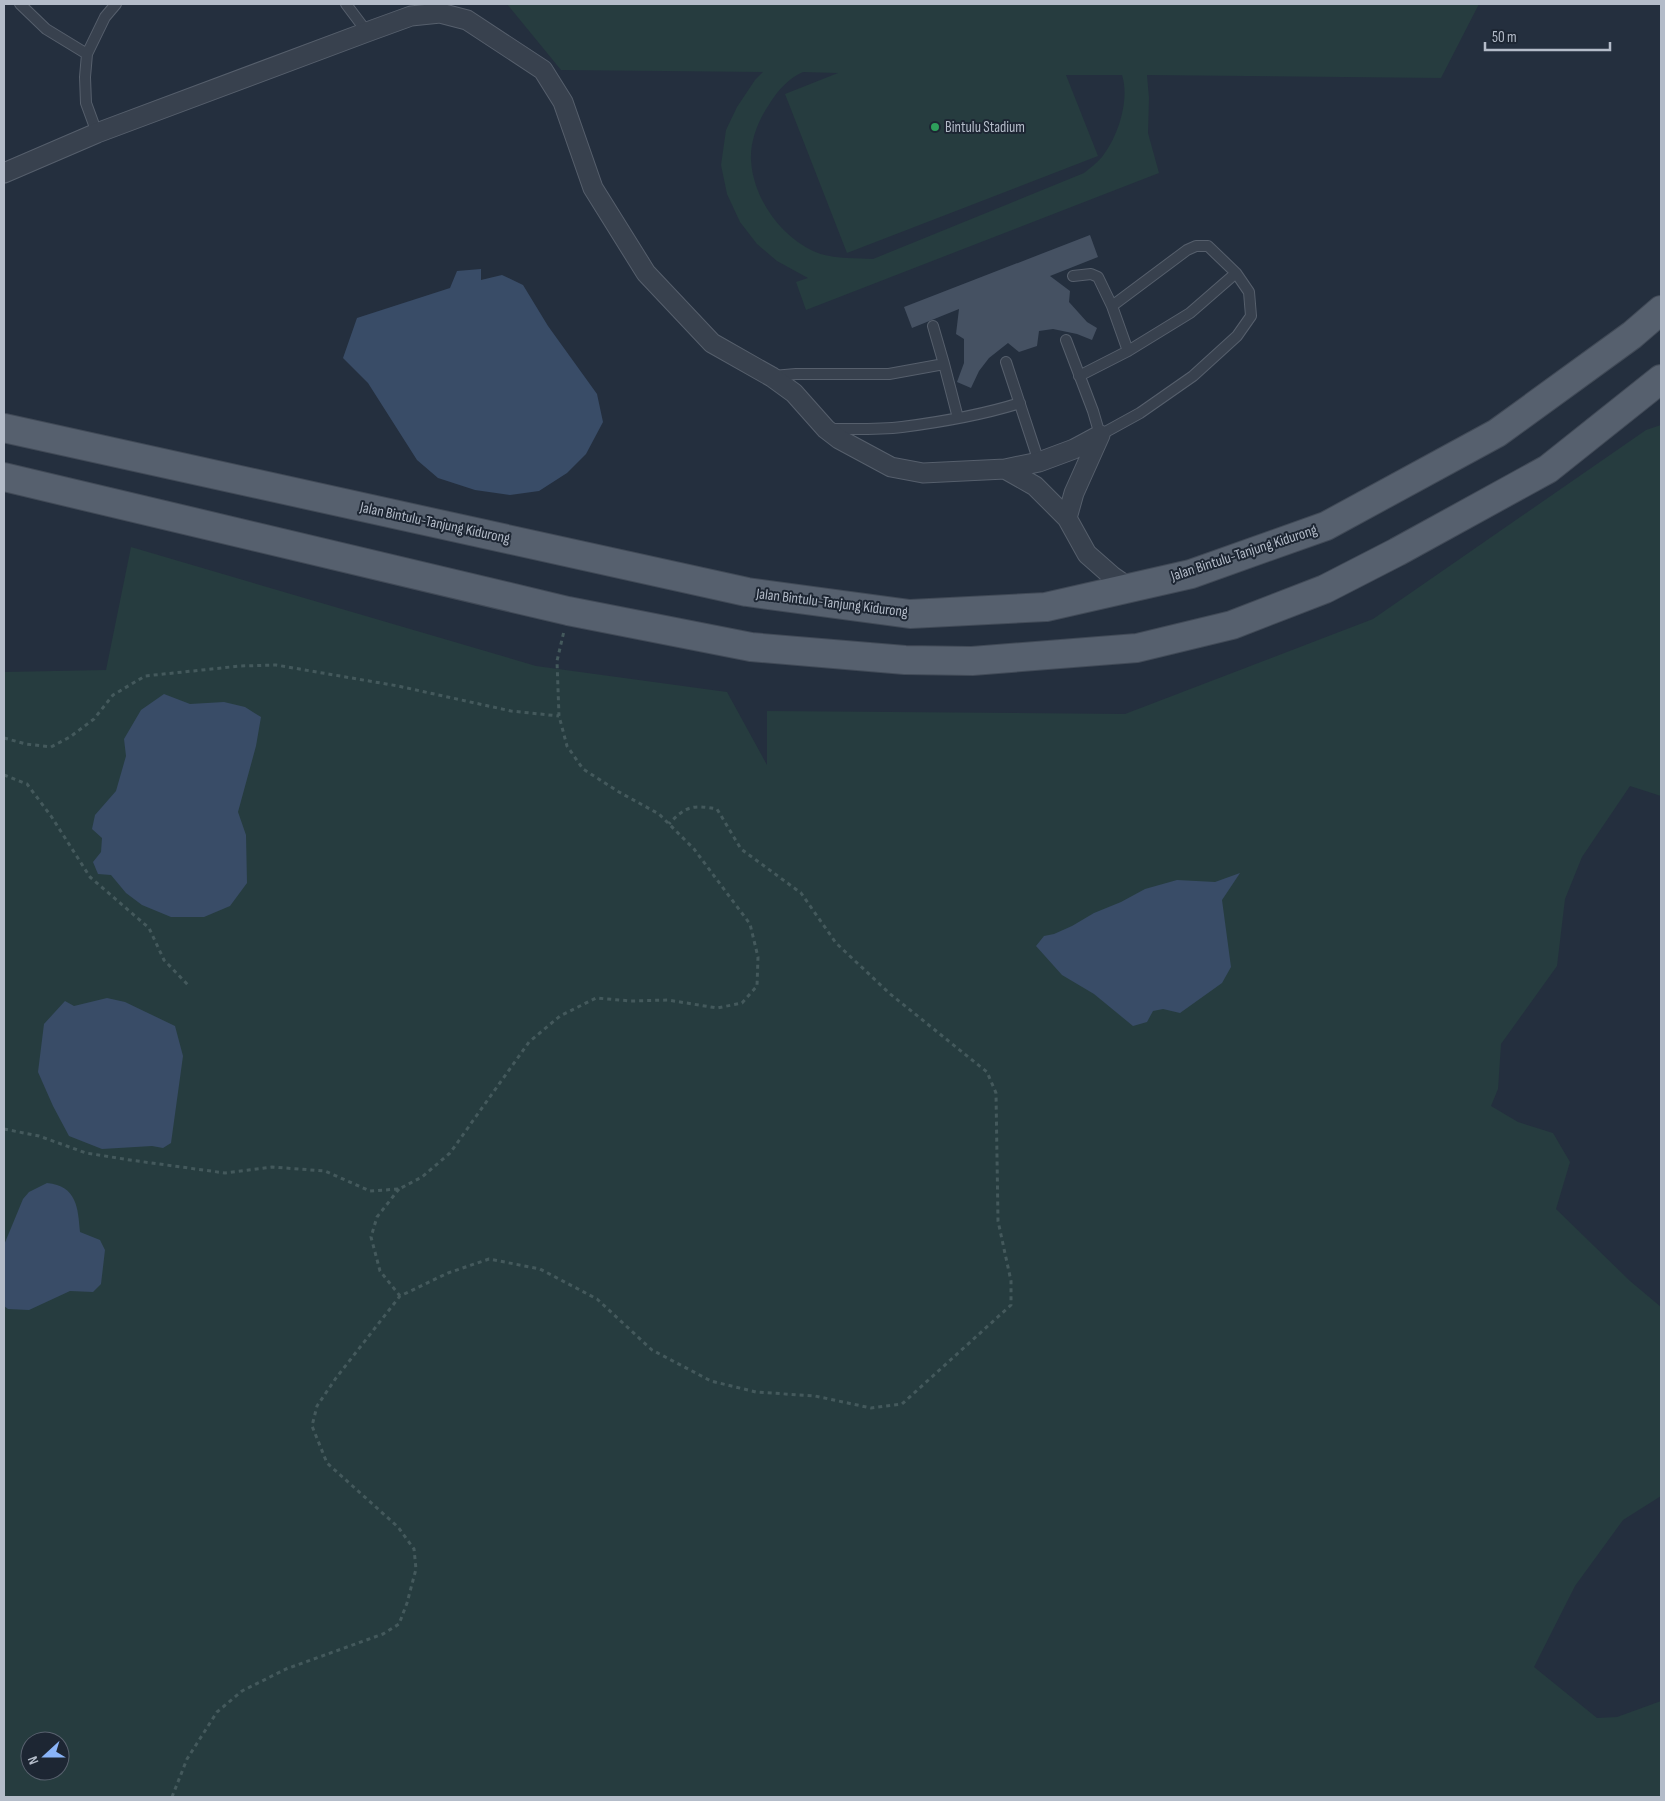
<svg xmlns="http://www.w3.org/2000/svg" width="1665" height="1801" viewBox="0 0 1665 1801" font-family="'Sofia Sans Condensed',sans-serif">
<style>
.green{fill:#263c3f;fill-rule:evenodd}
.water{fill:#394c67}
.building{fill:#455162}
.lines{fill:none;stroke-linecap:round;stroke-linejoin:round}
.lane-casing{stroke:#565f6c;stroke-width:12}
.street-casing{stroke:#565f6c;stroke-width:21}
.primary-casing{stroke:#414a57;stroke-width:30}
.path{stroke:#44595c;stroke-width:3;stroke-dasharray:4 4;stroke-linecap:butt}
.lane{stroke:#38414e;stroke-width:10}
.street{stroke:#38414e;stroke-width:19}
.primary{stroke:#56606e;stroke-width:28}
.leisure-dot{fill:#2e9e5b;stroke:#1d2633;stroke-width:2}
.labels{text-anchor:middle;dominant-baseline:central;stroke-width:4;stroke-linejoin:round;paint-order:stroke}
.poi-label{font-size:15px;fill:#b4bcc9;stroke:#1d2633;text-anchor:start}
.street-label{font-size:15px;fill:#b4bcc9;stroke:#1d2633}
</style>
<rect width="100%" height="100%" fill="#242f3e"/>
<path class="green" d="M507,4H1479L1441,78L1147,75L1149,98L1148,133L1159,173L806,310L796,282L808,278L777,261L757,244L740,222L727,194L721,165L726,130L737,107L755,80L763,72L561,70ZM803,72L838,73L785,94L847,253L1098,156L1066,75H1122C1130,100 1118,137 1102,157C1097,163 1090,168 1084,173L873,259C855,258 829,259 813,251C779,235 753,197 751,160C750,140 759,119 770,103C778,90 789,78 803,72Z
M1661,425V796L1630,786L1582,857L1565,899L1557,966L1501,1044L1498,1089L1491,1106L1518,1122L1553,1133L1570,1162L1556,1209L1630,1281L1661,1307V1496L1623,1520L1575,1586L1534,1667L1597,1718L1617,1717L1661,1701V1797H4V672L106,670L131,547L536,666L727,692L767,765V711L1125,714L1373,619L1646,430ZM30,1741H60V1771H30Z"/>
<path class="water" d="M481,269V280L502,275L523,285L548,326L597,394L603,422L586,454L567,473L539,491L510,495L475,490L438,478L417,460L368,383L343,358L357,318L450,288L457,271Z
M164,694L190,704L224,702L245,707L261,717L256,746L238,812L246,835L247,883L230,906L204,917H171L142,905L126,893L111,875L98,874L93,862L101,852L102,838L92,829L95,815L116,791L126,756L124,739L141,710Z
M1240,873L1222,900L1231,967L1222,983L1180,1013L1163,1009L1153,1011L1147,1022L1133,1026L1094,994L1062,975L1036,946L1044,936L1054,934L1072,926L1094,913L1121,902L1145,889L1177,880L1215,882Z
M107,998L125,1002L175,1026L183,1056L171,1143L163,1148L152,1146L102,1149L69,1136L53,1106L38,1072L44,1024L65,1001L74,1006Z
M47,1183C77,1186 78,1208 80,1232L100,1240L105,1250L101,1284L93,1292L70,1291L29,1310L8,1309L4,1306V1245L23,1199L29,1192Z"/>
<path class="building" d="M1090,235L1098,257L1050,276L1070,291L1069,302L1087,322L1097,328L1092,340L1077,334L1053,329L1039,331L1037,346L1019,352L1008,343L989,358L979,371L971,388L957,382L964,363V339L956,334L959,309L912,328L904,307Z"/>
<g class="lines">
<g class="lane-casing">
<path id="lane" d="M20,4L46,29L87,54
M346,4L367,32
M97,133L86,103L85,77L87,54L105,17L116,4
M1073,276L1091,274L1098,277L1112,306
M933,326L944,364
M1066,340L1093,411L1100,435L1140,413L1193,376L1237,336L1251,316L1249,292L1236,273L1208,246H1196L1187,250L1112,306L1128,351
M1006,362L1039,462
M773,376L796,374H889L944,364L958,418
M1079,376L1128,351L1190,313L1236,273
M828,429C853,429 878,430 902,427C941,422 982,415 1020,403"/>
</g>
<g class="street-casing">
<path id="street" d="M4,173L97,133L367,32L411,16L440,13L467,20L543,70L563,102L593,188L646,273L712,343L772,377L794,393L826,429L839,439L891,467L923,473L1005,469L1039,462L1074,449L1100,435
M1005,469L1035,486L1067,518L1087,554L1112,576L1128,587
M1067,518L1074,493L1100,435"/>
</g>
<g class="primary-casing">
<path id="primary" d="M4,428L747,592L910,614L1046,607L1191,574L1326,526L1497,433L1632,335L1661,310
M4,477L568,611L751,647L905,660L972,661L1137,648L1232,625L1325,589L1397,552L1548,469L1661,379"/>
</g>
<path class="path" d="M4,738L26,744L51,747L70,737L94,719L113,695L145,676L240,666L276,665L398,686L511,711L559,716
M4,775L27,784L51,816L90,877L149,928L164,960L188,985
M4,1129L39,1136L86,1153L130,1160L225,1173L272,1167L325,1171L370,1191L399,1189L422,1177L450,1153L529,1042L560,1016L596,998L631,1001L668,1000L717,1008L742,1003L757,986L758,957L750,924L694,849L659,814L619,792L583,769L567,746L559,716L557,661L564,631
M399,1189L377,1217L371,1237L380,1271L400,1296
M172,1797L187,1759L217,1712L242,1691L286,1669L383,1634L399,1624L407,1603L416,1569L414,1549L398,1527L327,1463L312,1426L317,1406L336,1378L400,1296L448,1273L489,1259L540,1269L597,1299L652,1350L711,1381L756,1392L815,1396L871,1408L902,1404L1011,1305V1281L998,1221L996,1093L987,1072L889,993L836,943L801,893L741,849L717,809C694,805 686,805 669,824"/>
<use href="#lane" class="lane"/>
<use href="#street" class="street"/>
<use href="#primary" class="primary"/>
</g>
<circle class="leisure-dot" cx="935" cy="127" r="5"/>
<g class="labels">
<g class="poi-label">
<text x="945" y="127">Bintulu Stadium</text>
</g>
<g class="street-label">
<text transform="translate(435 523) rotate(12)">Jalan Bintulu-Tanjung Kidurong</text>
<text transform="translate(1244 553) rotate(-18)">Jalan Bintulu-Tanjung Kidurong</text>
<text transform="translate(832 603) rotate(7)">Jalan Bintulu-Tanjung Kidurong</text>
</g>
</g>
<rect width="1665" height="1801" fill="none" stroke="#b4bcc9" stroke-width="10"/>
<g transform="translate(45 1756) rotate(249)"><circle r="24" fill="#1d2633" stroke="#59626f"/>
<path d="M0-4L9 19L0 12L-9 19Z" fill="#8ab4f8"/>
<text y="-8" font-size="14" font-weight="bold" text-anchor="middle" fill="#b4bcc9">N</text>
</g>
<path d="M1485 42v8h125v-8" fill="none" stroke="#b4bcc9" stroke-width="2.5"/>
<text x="1492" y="42" font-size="15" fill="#b4bcc9" stroke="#1d2633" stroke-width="4" paint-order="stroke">50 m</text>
</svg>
